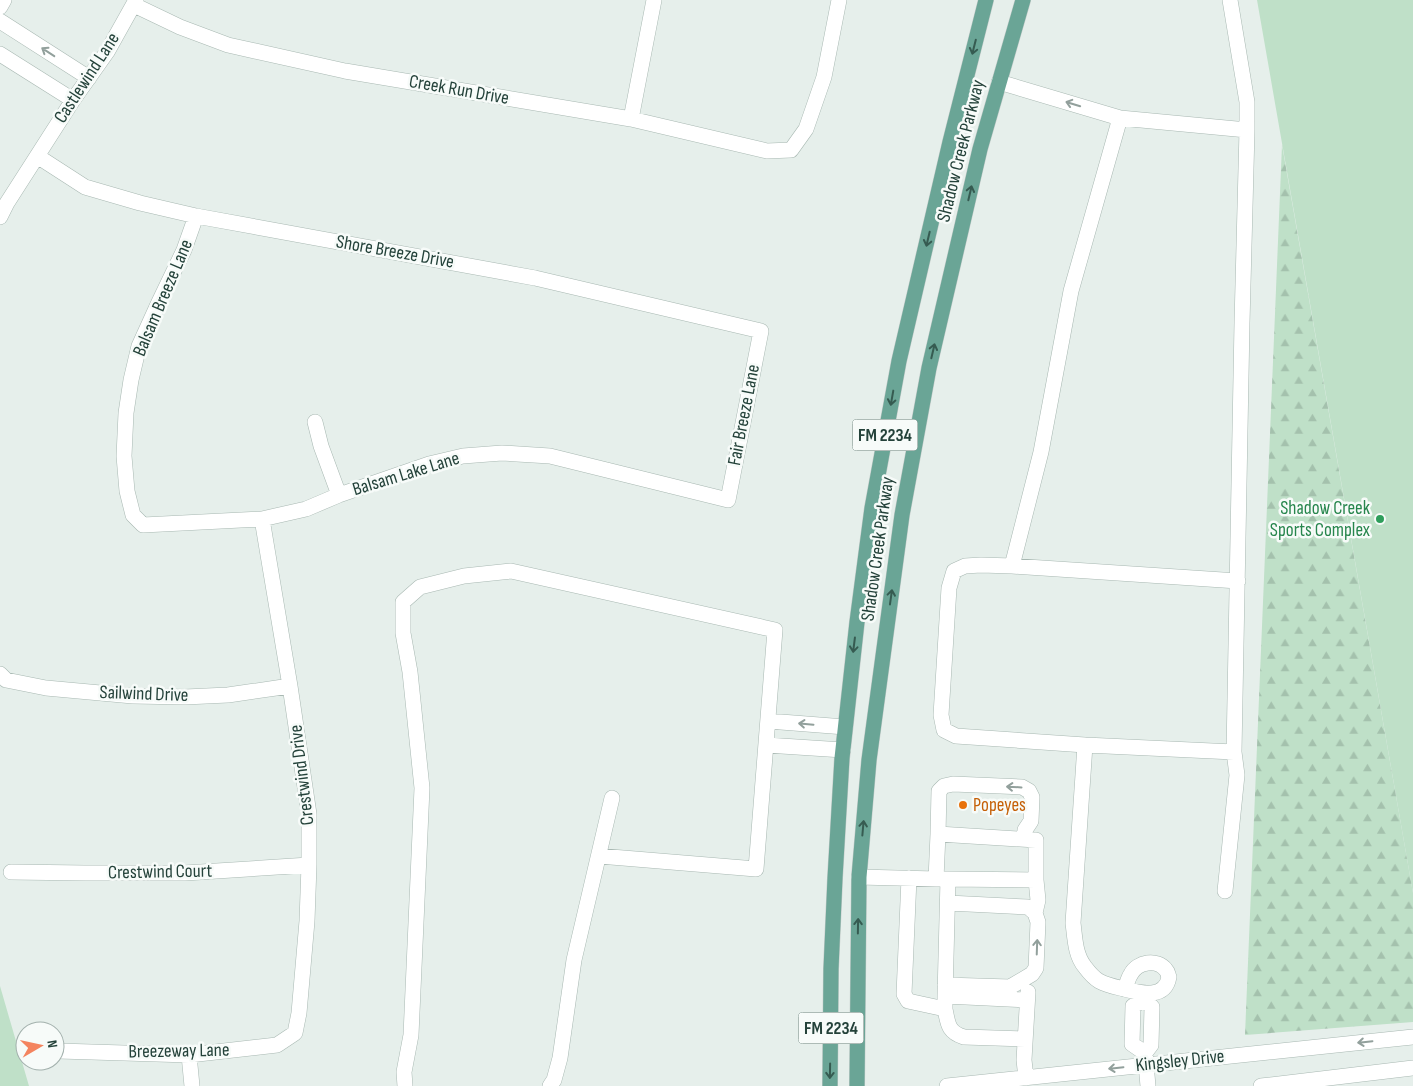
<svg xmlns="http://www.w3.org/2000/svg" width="1413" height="1086" viewBox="0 0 1413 1086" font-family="'Sofia Sans Condensed',sans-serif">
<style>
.grass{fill:#bfe0c8}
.forest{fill:url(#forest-firs)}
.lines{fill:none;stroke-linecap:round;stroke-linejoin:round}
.minor-casing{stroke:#a8b8b2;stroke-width:16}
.major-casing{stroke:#c2cac8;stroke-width:16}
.minor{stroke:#fff;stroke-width:15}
.major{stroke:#6aa596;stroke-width:15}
.oneway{stroke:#365b51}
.oneway2{stroke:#92a09c}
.leisure-dot{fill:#2e9e5b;stroke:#f7fbf9;stroke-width:2}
.food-dot{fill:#e8710a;stroke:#f7fbf9;stroke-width:2}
.labels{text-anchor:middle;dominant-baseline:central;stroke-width:5;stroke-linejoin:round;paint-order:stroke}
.shield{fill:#f7fbf9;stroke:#637a73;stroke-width:1}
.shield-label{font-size:18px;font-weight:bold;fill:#24423a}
.street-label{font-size:19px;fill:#24423a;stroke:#f7fbf9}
.leisure-label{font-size:19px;fill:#27864d;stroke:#f7fbf9;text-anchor:end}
.food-label{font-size:19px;fill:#c56008;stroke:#f7fbf9;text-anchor:start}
</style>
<defs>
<pattern id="forest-firs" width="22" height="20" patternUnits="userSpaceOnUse" patternTransform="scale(1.25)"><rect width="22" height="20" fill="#bfe0c8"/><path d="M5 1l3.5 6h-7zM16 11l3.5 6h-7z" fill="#a4c1ad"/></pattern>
</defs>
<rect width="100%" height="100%" fill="#e6efeb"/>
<path class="grass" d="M1257,0H1413V893Z
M0,986L29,1086H0Z"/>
<path class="forest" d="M1282,145L1413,893V1022L1245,1035Z"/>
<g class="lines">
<g class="minor-casing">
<path id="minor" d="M134,5L180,27L228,45L345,71L631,119L767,151L791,150L806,129L824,77L839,0
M0,7L4,0
M0,21L89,78
M0,54L73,100
M999,82L1120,118L1247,130
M631,119L654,0
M37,156L85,187L140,203L196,216L535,278L761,331L728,500L550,456L502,453L463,456L429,464L339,495L306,509L262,519L143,525L133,515L127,491L124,456L126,413L131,380L139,346L159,302L184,250L196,216
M0,217L7,203L73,100L107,52L136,0
M315,422L321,446L339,495
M1012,566L1238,581
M0,674L6,680L46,688L133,696L185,697L228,695L290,686
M768,721L845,727
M766,745L843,750
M1085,745L956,736L944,730L941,715L949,588L954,571L965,566L981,565L1012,566L1041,452L1071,291L1120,118
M938,834L939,791L944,786L953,784L1022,787L1029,791L1032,797L1031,821L1025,830L1024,839
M11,872L85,873H185L309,865
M859,877L936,879L938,834L1036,840V880L1038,900L1035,913
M909,878L904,994L908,1001L945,1009V996
M936,879H948L945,996L1027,1000
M948,879L1036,880
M1225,891L1237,775L1234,752
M945,985L1010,987L1032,974L1036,968L1038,922L1035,913L1028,907L948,903
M1125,989C1127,984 1128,978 1131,974C1137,962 1157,958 1166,970C1168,972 1168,975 1169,977C1165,1000 1140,993 1124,989C1116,987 1106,985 1099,981C1094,978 1088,971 1085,967C1075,955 1075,938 1073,923L1085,745L1234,752L1242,323L1247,130V102L1230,0
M1144,1000L1152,1007L1151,1045L1145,1053L1148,1086
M1144,1000L1133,1006L1132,1044L1145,1053
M945,1009C948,1024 948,1032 964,1037L1025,1039
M59,1051L189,1055L277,1045L295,1033L299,1013L307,921L309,865V814L290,686L262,519
M189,1055L192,1086
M1026,1078L1024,1060L1028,992
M405,1086L404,1072L411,1035L422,788L410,672L403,633V602L420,587L464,576L511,571L775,630L756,869L599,856
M550,1086L554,1080L560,1058L574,960L612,798
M947,1086L1413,1037
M1261,1086L1413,1068"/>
</g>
<g class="major-casing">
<path id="major" d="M830,1086L831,969L835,878L842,758L857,622L872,508L899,361L950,142L986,0
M857,1086L859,877L869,760L902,515L929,368L980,149L1023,0"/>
</g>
<use href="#minor" class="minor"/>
<use href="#major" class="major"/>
</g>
<defs><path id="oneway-shaft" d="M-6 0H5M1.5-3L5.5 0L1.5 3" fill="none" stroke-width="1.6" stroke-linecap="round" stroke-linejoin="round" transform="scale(1.25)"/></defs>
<g class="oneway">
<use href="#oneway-shaft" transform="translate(974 47) rotate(104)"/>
<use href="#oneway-shaft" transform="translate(970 193) rotate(-77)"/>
<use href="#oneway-shaft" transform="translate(928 239) rotate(103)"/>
<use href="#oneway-shaft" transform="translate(933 351) rotate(-77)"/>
<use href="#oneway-shaft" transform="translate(892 398) rotate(100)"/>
<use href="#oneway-shaft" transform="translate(891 597) rotate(-82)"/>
<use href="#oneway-shaft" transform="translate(854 645) rotate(97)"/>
<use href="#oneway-shaft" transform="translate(863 828) rotate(-85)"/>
<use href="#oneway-shaft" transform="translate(858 926) rotate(-89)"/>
<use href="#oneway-shaft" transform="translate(830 1071) rotate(91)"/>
</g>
<g class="oneway2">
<use href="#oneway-shaft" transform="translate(48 52) rotate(-147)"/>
<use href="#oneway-shaft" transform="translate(1073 104) rotate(-163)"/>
<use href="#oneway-shaft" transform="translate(806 724) rotate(-175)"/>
<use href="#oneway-shaft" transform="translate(1014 787) rotate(-177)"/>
<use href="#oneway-shaft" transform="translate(1037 947) rotate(-88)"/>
<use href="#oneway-shaft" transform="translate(1365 1042) rotate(174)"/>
<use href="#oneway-shaft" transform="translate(1116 1068) rotate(174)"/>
</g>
<circle class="leisure-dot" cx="1380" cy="519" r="5"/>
<circle class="food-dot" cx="963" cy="805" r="5"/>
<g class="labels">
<g class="shield">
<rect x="852.5" y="419.5" width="65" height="31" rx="4"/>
<rect x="798.5" y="1012.5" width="65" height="31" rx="4"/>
</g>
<g class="shield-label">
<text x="885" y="435">FM 2234</text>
<text x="831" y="1028">FM 2234</text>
</g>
<g class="street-label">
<text transform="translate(87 78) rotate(-57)">Castlewind Lane</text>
<text transform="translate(459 90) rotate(10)">Creek Run Drive</text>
<text transform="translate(961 151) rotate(-76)">Shadow Creek Parkway</text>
<text transform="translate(395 252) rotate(10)">Shore Breeze Drive</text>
<text transform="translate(163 298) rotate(-67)">Balsam Breeze Lane</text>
<text transform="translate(744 415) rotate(-79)">Fair Breeze Lane</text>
<text transform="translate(406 474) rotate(-17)">Balsam Lake Lane</text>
<text transform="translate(878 549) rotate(-82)">Shadow Creek Parkway</text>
<text transform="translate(144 694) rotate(2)">Sailwind Drive</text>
<text transform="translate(302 775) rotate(-97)">Crestwind Drive</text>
<text transform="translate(160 872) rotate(-1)">Crestwind Court</text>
<text transform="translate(179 1051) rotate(-1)">Breezeway Lane</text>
<text transform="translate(1180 1061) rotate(-6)">Kingsley Drive</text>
</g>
<g class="leisure-label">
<text x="1370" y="508">Shadow Creek<tspan x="1370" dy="22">Sports Complex</tspan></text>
</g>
<g class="food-label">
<text x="973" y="805">Popeyes</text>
</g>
</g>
<g transform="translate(40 1046) rotate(81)"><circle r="24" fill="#f7fbf9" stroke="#a3b1ad"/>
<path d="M0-4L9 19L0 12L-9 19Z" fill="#f4845f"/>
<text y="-8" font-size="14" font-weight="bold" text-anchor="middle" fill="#24423a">N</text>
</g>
</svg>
